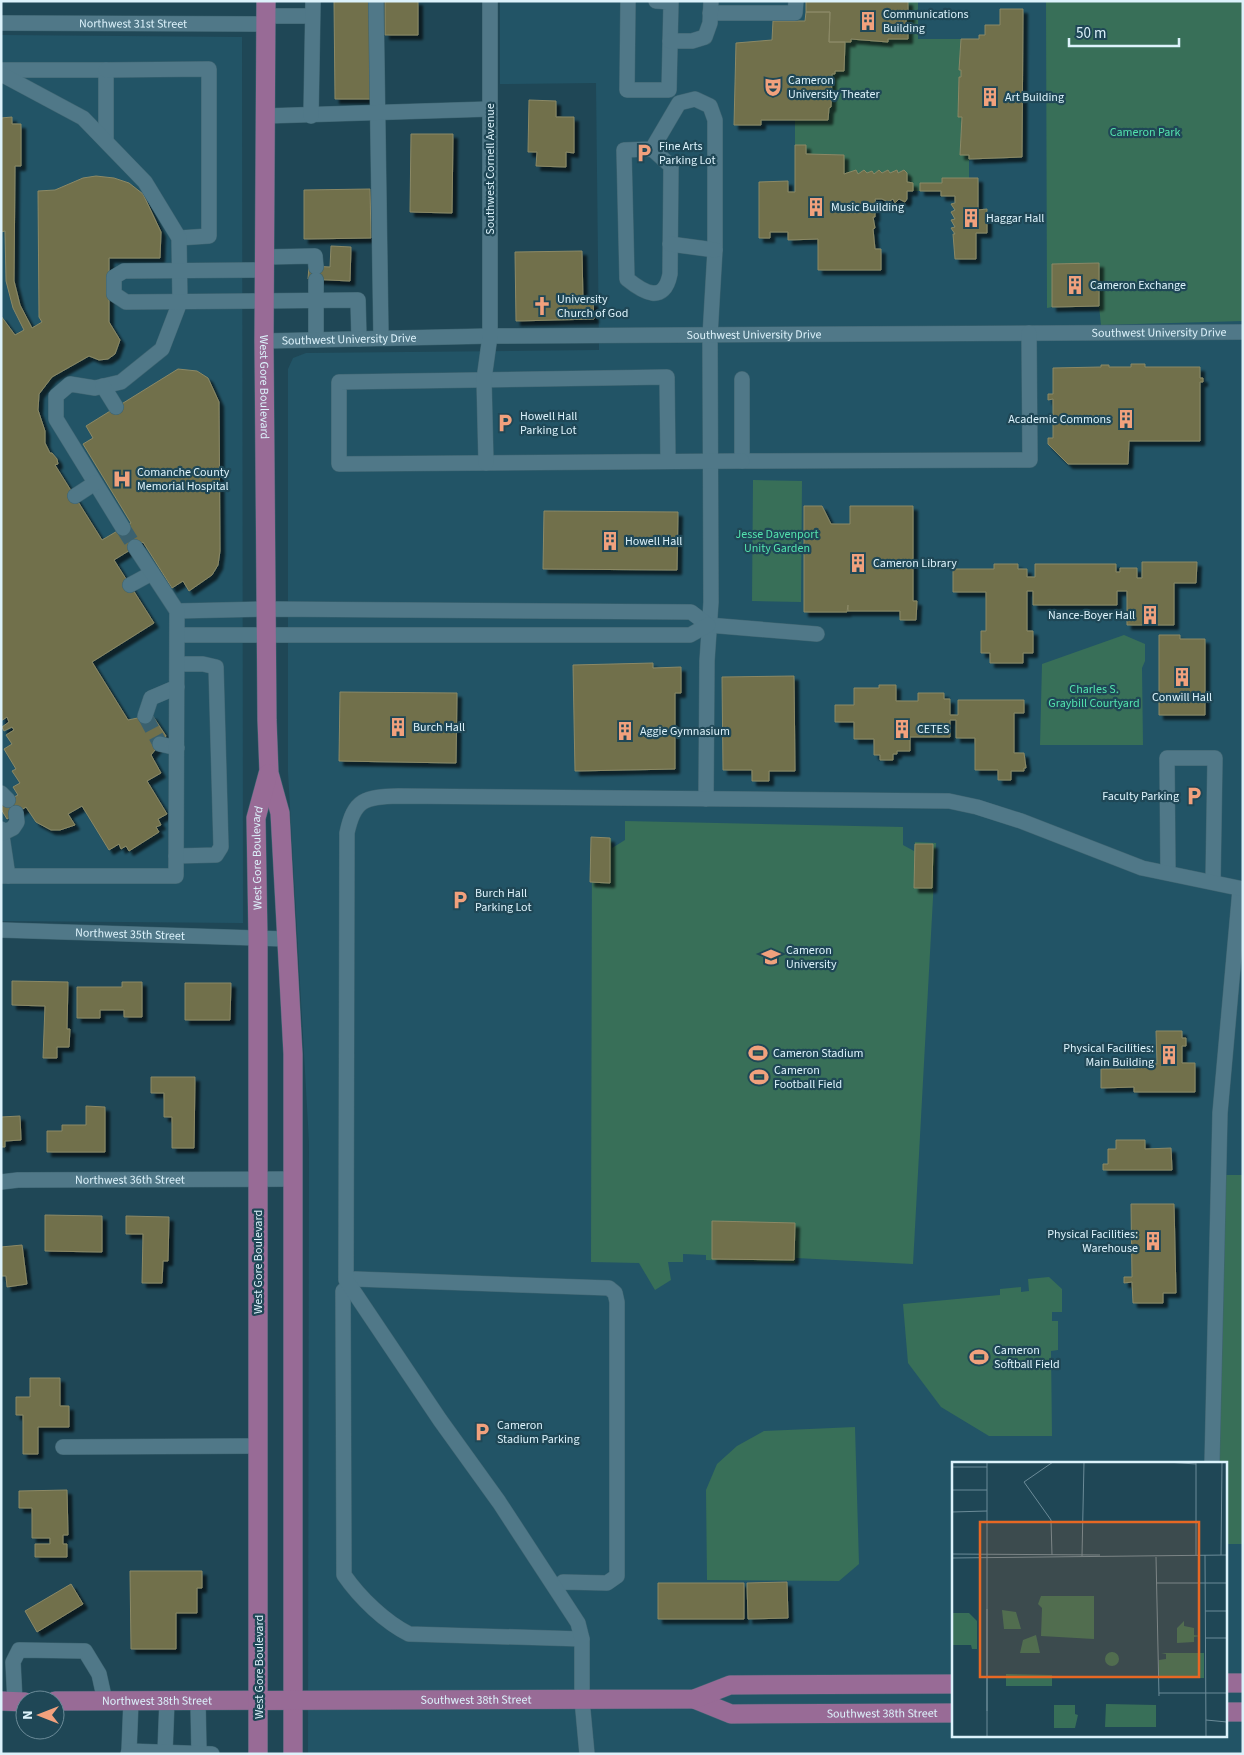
<svg xmlns="http://www.w3.org/2000/svg" width="1244" height="1755" viewBox="0 0 1244 1755" font-family="'Source Sans 3',sans-serif">
<style>
.built{fill:#225466;fill-rule:evenodd}
.green{fill:#386f58}
.building{fill:#716f4c;stroke:#8b8965;filter:url(#shadow)}
.lines{fill:none;stroke-linecap:round;stroke-linejoin:round}
.minor-tunnel{stroke:#3b616f;stroke-width:15;stroke-dasharray:15 8;stroke-linecap:butt}
.minor-casing{stroke:#3e6471;stroke-width:16}
.major-casing{stroke:#3e6471;stroke-width:20}
.minor{stroke:#507888;stroke-width:15}
.major{stroke:#986b96;stroke-width:19}
.labels{text-anchor:middle;dominant-baseline:central;stroke-width:4.5;stroke-linejoin:round;paint-order:stroke}
.poi-label{font-size:12px;fill:#dcf2fb;stroke:#1f4756;text-anchor:start}
.street-label{font-size:12px;fill:#dcf2fb;stroke:#1f4756}
.park-label{font-size:12px;fill:#53e2ad;stroke:#1f4756}
.inset-road{fill:none;stroke:#6b8b98;stroke-width:1}
.view{fill:#e76824;fill-opacity:0.15;stroke:#e76824;stroke-width:2.5}
.inset-edge{fill:none;stroke:#dcf2fb;stroke-width:2.5}
</style>
<defs>
<filter id="shadow"><feDropShadow dx="4.5" dy="4.5" stdDeviation="1" flood-color="#0009"/></filter>
</defs>
<rect width="100%" height="100%" fill="#1f4756"/>
<path class="built" d="M500,1H1243V1754H308L309,1142L288,772V369L293,358L306,353L599,350L596,83L500,84ZM953,1464H1225V1736H953Z
M1,35L242,37L243,923L1,921Z"/>
<path class="green" d="M908,1H918V39H961L959,69L961,70V77H959L958,117H962L960,154L969,155V178H943L942,183H920V191H913L911,182H907V173L904,170L898,173L897,170L890,173L888,170L882,173L880,170L874,174L872,171L867,173L864,170L858,174H844V155L806,154V145H795V120H828L829,108L831,107L832,74H835V71H844L845,42H851V39L887,42L888,39L906,23V19H910Z
M1046,1H1243V321L1101,325L1099,306L1098,263L1052,264V307L1047,308Z
M753,480L802,481L801,602L752,601Z
M1124,635L1145,644V661L1142,668L1143,745H1040L1042,664Z
M625,821L903,827V845L914,851L915,842L936,843L913,1264L796,1258L795,1263L706,1260V1255L683,1254V1262H668L671,1280L655,1290L639,1263L591,1262L592,838H611L612,848L625,840Z
M1226,1175H1243V1544H1225V1464H1218Z
M1049,1277L1062,1289V1312H1052V1321H1058V1350L1051,1351L1052,1436H989L941,1407L908,1363L903,1304L1000,1295V1289L1021,1287V1292L1029,1291L1028,1279Z
M855,1427L859,1564L839,1581L707,1580L706,1490L717,1464L737,1446L764,1431Z"/>
<path class="building" d="M334,1H372L373,99H335Z
M385,1H418V35H385Z
M806,1H908V13H910V19H906V23H908V39H888V42L851,39V42H829L830,12H806Z
M1000,9H1023L1022,157L969,159V155H960L962,117H958L959,77H961V70H959L961,39H979V35H985V25H1000Z
M806,12H830L829,42H845L844,71H835V74H832L831,107L829,108L828,120H761V125H734L736,43L772,40L773,21H805Z
M529,100L556,101V117H574V153L566,152V167L536,166L537,152H528Z
M12,117V124H21V166H15L14,281L20,305L32,328L42,322L39,317L38,191L55,190L83,178L96,176L114,178L129,183L143,194L161,232L160,258H109V322L120,340L115,354L108,359L99,360L89,356L52,377L39,394L38,410L45,431V443L50,453H52L57,459L58,464L55,465L102,540L131,523L83,444L93,438L86,426L178,369L197,371L208,378L219,402L220,551L218,565L212,575L189,591L183,581L172,588L143,542L114,560L154,623L92,662L128,720L152,715L166,736L151,755L161,773L147,781L167,814L158,819L161,825L156,827L159,832L129,851L126,846L121,849L119,844L109,850L82,806L68,814L75,825L60,830H51L36,822L26,807L7,819L1,809V804L18,795L13,787L20,783L12,771L16,769L4,749L12,744L6,735L14,730L12,727L4,731L2,727L9,722L7,717L1,721V316L15,335L24,330L13,308L6,281L5,231L1,232V118Z
M411,134H453L452,213L410,212Z
M795,145H806V154L844,155V174L856,170L858,174L864,170L867,173L872,171L874,174L879,170L882,173L888,170L890,173L897,170L898,173L904,170L907,173V182L913,183V191H907V199L905,202L899,199L895,203L893,199L888,202L882,199H875L876,205L873,206L875,209V217H873L875,228L873,229L875,249H881V270H818V239L788,240V232H770V238H759V182L788,181V192H795Z
M942,178H978V210L987,209V233H976V259H955L953,234H955L951,228L955,227L951,220L955,219L951,212L955,210L951,204L955,203V196H941V191H920V183H942Z
M370,189L371,238L304,239V190Z
M331,246L351,247L350,281L308,279L309,266L330,267Z
M582,251L583,302H593L594,319L516,321L515,252Z
M1099,263V306L1052,307V264Z
M1131,364H1145V367H1200V378H1203V382H1200V441H1129L1128,464H1068L1048,444V438H1053V399L1048,400V394H1053V368L1101,367V365H1109V367H1131Z
M804,506H822L831,524H850V506H913V601H917L916,620H900V611H848V605L847,612H804Z
M544,511L678,512L677,570L543,569Z
M1142,562H1197L1196,583H1174V625H1127V591H1117V605H1033V591H1027V631H1033V653H1023V663H990V653H981V631H986V592H953V569H994V564H1018V569H1027V577H1035V564H1116V572H1120V568H1137V578H1142Z
M1159,635H1180V639H1205V715H1159Z
M653,663V668L681,667V693H675V769L575,771L573,665Z
M794,676L795,771H769V781H752V770H723L722,677Z
M879,685H896V701H918V693H944V699H950V715H958V700H1024V713H1014V753H1024L1026,768H1024V771H1011V780H998V770H975V738H956V720H950V737H910V751H897V754H893V760H880V755H874V739H854V722H835V705H854V688H879Z
M340,692L457,693L456,763L339,761Z
M591,837L610,838V883L590,882Z
M915,844H933L932,888H914Z
M12,981L68,982L67,1029H70L69,1047H57V1058H43L45,1006L12,1005Z
M122,982H142V1017H124V1010H100V1018H77V987H122Z
M185,983H231L230,1020H185Z
M1156,1031H1182V1038H1186V1046H1182V1063H1195V1092H1134V1087L1101,1088V1069H1136L1135,1064H1157Z
M151,1077H195L194,1148H172V1117H164V1093H151Z
M86,1106L105,1107V1152H47V1131H62V1125H86Z
M20,1116L21,1140L5,1141V1147H1V1117Z
M1116,1140H1145V1149L1171,1148L1172,1170H1103V1164H1108V1149H1116Z
M1131,1204H1174L1176,1293H1163V1303H1133L1132,1282L1124,1283V1277H1132Z
M45,1215L102,1216V1252L45,1251Z
M126,1216L169,1217L168,1261H163L162,1283H142L143,1234H126Z
M712,1221L795,1223L794,1260L712,1259Z
M22,1245L27,1284L7,1287L6,1276H1V1247Z
M30,1378H60V1406H69V1427H38V1454H23V1415H16V1397H30Z
M67,1490L68,1535H63V1544H67V1557H35V1544H50V1538H32V1508H19V1491Z
M130,1571H202V1588H197V1613H176V1649H131Z
M787,1582L788,1618L748,1619L747,1583Z
M658,1583H744V1619H658Z
M71,1584L83,1604L37,1632L25,1611Z"/>
<g class="lines">
<path class="minor-tunnel" d="M123,528L135,547
M145,716L160,744"/>
<g class="minor-casing">
<g id="minor">
<path d="M376,1L381,338"/>
<path d="M628,1L627,90H669L671,2L656,1"/>
<path d="M710,13H795L796,1"/>
<path d="M266,16H312"/>
<path id="s1" d="M1,23L266,24"/>
<path d="M670,41H692L705,37L710,23L711,1"/>
<path d="M1,70H106V141"/>
<path d="M106,70L209,69V236L179,238"/>
<path d="M1,74L83,118L145,182L179,238L180,302L162,349L121,382L95,388L70,384L56,396V419L123,528"/>
<path d="M265,116L490,109"/>
<path d="M311,116L313,1"/>
<path d="M652,149L671,166L670,274C664,305 643,292 627,279L624,150L652,149L679,103L695,99L710,106L715,120V250L710,336L711,602L707,661L706,799"/>
<path d="M670,244L715,250"/>
<path d="M265,257L315,256L316,267"/>
<path d="M265,270L124,271L114,277V294L126,302L358,300L359,339"/>
<path d="M316,340V280"/>
<path id="s2" d="M264,341L490,336L1243,332"/>
<path d="M742,379V461L1030,460L1029,333"/>
<path d="M103,386L116,407"/>
<path d="M668,461L667,377L339,382V464L742,461"/>
<path d="M486,463L484,379L490,336V1"/>
<path d="M75,496L95,483"/>
<path d="M130,585L152,573"/>
<path d="M177,611L265,609L691,612L708,625L817,634"/>
<path d="M178,635H690L708,625"/>
<path d="M145,716L151,698L177,687"/>
<path d="M160,744L177,748"/>
<path d="M1,793L8,800"/>
<path d="M1,829L8,876"/>
<path d="M3,833L13,828L17,822L16,813"/>
<path d="M176,856L216,855L221,847L216,667L203,664H178"/>
<path d="M1168,873L1167,758H1215L1213,882"/>
<path d="M1,876H176L177,611L135,547"/>
<path id="s3" d="M1,930L286,939"/>
<path id="s4" d="M1,1182L18,1180L293,1179"/>
<path d="M348,1284L355,1279L609,1288L615,1293L617,1302V1576L607,1583L563,1582L557,1588"/>
<path d="M349,1286L343,1291L344,1575C360,1598 385,1622 409,1634L582,1639"/>
<path d="M63,1447L258,1446"/>
<path d="M1212,1464L1220,1113L1240,889"/>
<path d="M15,1702L13,1662L19,1650L85,1651L99,1674L105,1701"/>
<path d="M198,1702L199,1753"/>
<path d="M129,1751L131,1701"/>
<path d="M165,1752L167,1701"/>
<path d="M128,1754L129,1751L212,1754"/>
<path d="M587,1754L582,1700V1639L578,1623L499,1502L440,1420L346,1280L347,833C354,799 365,797 398,796L949,801L977,807L1021,821L1142,868L1243,889"/>
</g>
</g>
<g class="major-casing">
<g id="major">
<path id="s5" d="M266,1L264,341L267,720L269,773L280,813L293,1054V1754"/>
<path d="M1225,1683H1243"/>
<path id="s6" d="M694,1699L731,1714L953,1713"/>
<path d="M1,1701L25,1702"/>
<path id="s7" d="M55,1701L694,1699L730,1685L953,1684"/>
<path d="M1225,1712H1243"/>
<path id="s8" d="M258,1754V938L256,818L268,774"/>
</g>
</g>
<use href="#minor" class="minor"/>
<use href="#major" class="major"/>
</g>
<defs>
<g id="building-bare" transform="scale(1.5)"><path d="M-4-6H4V6H1V3H-1V6H-4ZM-2.5-4.3h1.7v1.8h-1.7ZM.8-4.3h1.7v1.8H.8ZM-2.5-1h1.7V.8h-1.7ZM.8-1h1.7V.8H.8Z" fill="#f1a17d" stroke="#1f4756" stroke-width="2.5" paint-order="stroke"/></g>
<g id="theatre-bare" transform="scale(1.5)"><path d="M-5-5.5Q0-4 5-5.5V0Q5 5 0 6Q-5 5-5 0ZM-3.3-2.5H-1v1.5H-3.3ZM1-2.5H3.3v1.5H1ZM-2.8 1Q0 5.5 2.8 1Z" fill="#f1a17d" stroke="#1f4756" stroke-width="2.5" paint-order="stroke"/></g>
<g id="parking-bare" transform="scale(1.5)"><path d="M-3.5-5.5H1a3.5 3.5 0 0 1 0 7H-1V5.5H-3.5ZM-1-3.4V-.6H.8a1.4 1.4 0 0 0 0-2.8Z" fill="#f1a17d" stroke="#1f4756" stroke-width="2.5" paint-order="stroke"/></g>
<g id="church-bare" transform="scale(1.5)"><path d="M-1.2-6h2.4v3.5h3.3v2.4h-3.3V6h-2.4V-.1h-3.3v-2.4h3.3Z" fill="#f1a17d" stroke="#1f4756" stroke-width="2.5" paint-order="stroke"/></g>
<g id="hospital-bare" transform="scale(1.5)"><path d="M-5-5h3v3.5h4V-5h3V5h-3V1.5h-4V5h-3Z" fill="#f1a17d" stroke="#1f4756" stroke-width="2.5" paint-order="stroke"/></g>
<g id="university-bare" transform="scale(1.5)"><path d="M0-5L7-2L0 1L-7-2ZM-4 1L0 2.5L4 1V4Q0 6-4 4Z" fill="#f1a17d" stroke="#1f4756" stroke-width="2.5" paint-order="stroke"/></g>
<g id="stadium-bare" transform="scale(1.5)"><path d="M0-5a6.5 5 0 1 0 0 10a6.5 5 0 1 0 0-10ZM-3.5-1.8h7v3.6h-7Z" fill="#f1a17d" stroke="#1f4756" stroke-width="2.5" paint-order="stroke"/></g>
</defs>
<g fill-rule="evenodd">
<use href="#building-bare" x="868" y="21"/>
<use href="#theatre-bare" x="773" y="87"/>
<use href="#building-bare" x="990" y="97"/>
<use href="#parking-bare" x="644" y="153"/>
<use href="#building-bare" x="816" y="207"/>
<use href="#building-bare" x="971" y="218"/>
<use href="#building-bare" x="1075" y="285"/>
<use href="#church-bare" x="542" y="306"/>
<use href="#building-bare" x="1126" y="419"/>
<use href="#parking-bare" x="505" y="423"/>
<use href="#hospital-bare" x="122" y="479"/>
<use href="#building-bare" x="610" y="541"/>
<use href="#building-bare" x="858" y="563"/>
<use href="#building-bare" x="1150" y="615"/>
<use href="#building-bare" x="1182" y="677"/>
<use href="#building-bare" x="398" y="727"/>
<use href="#building-bare" x="902" y="729"/>
<use href="#building-bare" x="625" y="731"/>
<use href="#parking-bare" x="1194" y="796"/>
<use href="#parking-bare" x="460" y="900"/>
<use href="#university-bare" x="771" y="957"/>
<use href="#stadium-bare" x="758" y="1053"/>
<use href="#building-bare" x="1169" y="1055"/>
<use href="#stadium-bare" x="759" y="1077"/>
<use href="#building-bare" x="1153" y="1241"/>
<use href="#stadium-bare" x="979" y="1357"/>
<use href="#parking-bare" x="482" y="1432"/>
</g>
<g class="labels">
<g class="poi-label">
<text x="883" y="14">Communications<tspan x="883" dy="14">Building</tspan></text>
<text x="788" y="80">Cameron<tspan x="788" dy="14">University Theater</tspan></text>
<text x="1005" y="97">Art Building</text>
<text x="659" y="146">Fine Arts<tspan x="659" dy="14">Parking Lot</tspan></text>
<text x="831" y="207">Music Building</text>
<text x="986" y="218">Haggar Hall</text>
<text x="1090" y="285">Cameron Exchange</text>
<text x="557" y="299">University<tspan x="557" dy="14">Church of God</tspan></text>
<text x="520" y="416">Howell Hall<tspan x="520" dy="14">Parking Lot</tspan></text>
<text x="1111" y="419" text-anchor="end">Academic Commons</text>
<text x="137" y="472">Comanche County<tspan x="137" dy="14">Memorial Hospital</tspan></text>
<text x="625" y="541">Howell Hall</text>
<text x="873" y="563">Cameron Library</text>
<text x="1135" y="615" text-anchor="end">Nance-Boyer Hall</text>
<text x="1182" y="697" text-anchor="middle">Conwill Hall</text>
<text x="413" y="727">Burch Hall</text>
<text x="917" y="729">CETES</text>
<text x="640" y="731">Aggie Gymnasium</text>
<text x="1179" y="796" text-anchor="end">Faculty Parking</text>
<text x="475" y="893">Burch Hall<tspan x="475" dy="14">Parking Lot</tspan></text>
<text x="786" y="950">Cameron<tspan x="786" dy="14">University</tspan></text>
<text x="1154" y="1048" text-anchor="end">Physical Facilities:<tspan x="1154" dy="14">Main Building</tspan></text>
<text x="773" y="1053">Cameron Stadium</text>
<text x="774" y="1070">Cameron<tspan x="774" dy="14">Football Field</tspan></text>
<text x="1138" y="1234" text-anchor="end">Physical Facilities:<tspan x="1138" dy="14">Warehouse</tspan></text>
<text x="994" y="1350">Cameron<tspan x="994" dy="14">Softball Field</tspan></text>
<text x="497" y="1425">Cameron<tspan x="497" dy="14">Stadium Parking</tspan></text>
</g>
<g class="street-label">
<text stroke="none"><textPath href="#s1" startOffset="132">Northwest 31st Street</textPath></text>
<text transform="translate(490 169) rotate(-90)">Southwest Cornell Avenue</text>
<text stroke="none"><textPath href="#s2" startOffset="895">Southwest University Drive</textPath></text>
<text stroke="none"><textPath href="#s2" startOffset="490">Southwest University Drive</textPath></text>
<text stroke="none"><textPath href="#s2" startOffset="85">Southwest University Drive</textPath></text>
<text stroke="none"><textPath href="#s5" startOffset="386">West Gore Boulevard</textPath></text>
<text stroke="none"><textPath href="#s8" startOffset="896">West Gore Boulevard</textPath></text>
<text stroke="none"><textPath href="#s3" startOffset="129">Northwest 35th Street</textPath></text>
<text stroke="none"><textPath href="#s4" startOffset="129">Northwest 36th Street</textPath></text>
<text transform="translate(258 1262) rotate(-90)">West Gore Boulevard</text>
<text transform="translate(259 1667) rotate(-90)">West Gore Boulevard</text>
<text stroke="none"><textPath href="#s7" startOffset="102">Northwest 38th Street</textPath></text>
<text stroke="none"><textPath href="#s7" startOffset="421">Southwest 38th Street</textPath></text>
<text stroke="none"><textPath href="#s6" startOffset="191">Southwest 38th Street</textPath></text>
</g>
<g class="park-label">
<text x="1145" y="132">Cameron Park</text>
<text x="777" y="534">Jesse Davenport<tspan x="777" dy="14">Unity Garden</tspan></text>
<text x="1094" y="689">Charles S.<tspan x="1094" dy="14">Graybill Courtyard</tspan></text>
</g>
</g>
<g transform="translate(952 1462)">
<rect width="275" height="275" fill="#1f4756"/>
<path d="M89,134H142V177L89,174L90,146L86,142ZM50,148L64,150L69,167H52ZM0,151H17L25,159V187H20L19,183H0ZM232,159V164L242,166V173L248,174L242,175V180L225,181V166ZM84,173L88,191H68L71,178ZM153 197a7 7 0 1 1 14 0a7 7 0 1 1-14 0ZM209,191H252V216H207V198L214,197V192ZM54,212L100,213V224H54ZM154,242L204,243V265H153ZM102,243H123V252L126,253L123,266H102Z" fill="#386f58"/>
<path class="inset-road" d="M35,0V275M215,0L244,2M0,5H35M0,28H35M0,50L35,49M0,92L148,93M100,93L99,58L72,20L101,0M244,93V0M253,93L254,275M269,93L270,0M130,94L132,0M204,95L207,234M0,96L275,93M205,121H275M253,149H275M253,176H275M207,231H275M35,249V147M254,258L275,260"/>
<path class="view" d="M28,60H247V215H28Z"/>
<rect width="275" height="275" class="inset-edge"/>
</g>
<rect width="1244" height="1755" fill="none" stroke="#dcf2fb" stroke-width="5"/>
<g transform="translate(40 1715) rotate(270)"><circle r="24" fill="#1f4756" stroke="#6b8b98"/>
<path d="M0-4L9 19L0 12L-9 19Z" fill="#f1a17d"/>
<text y="-8" font-size="14" font-weight="bold" text-anchor="middle" fill="#dcf2fb">N</text>
</g>
<path d="M1069 38v8h110v-8" fill="none" stroke="#dcf2fb" stroke-width="2.5"/>
<text x="1076" y="38" font-size="15" fill="#dcf2fb" stroke="#1f4756" stroke-width="4" paint-order="stroke">50 m</text>
</svg>
